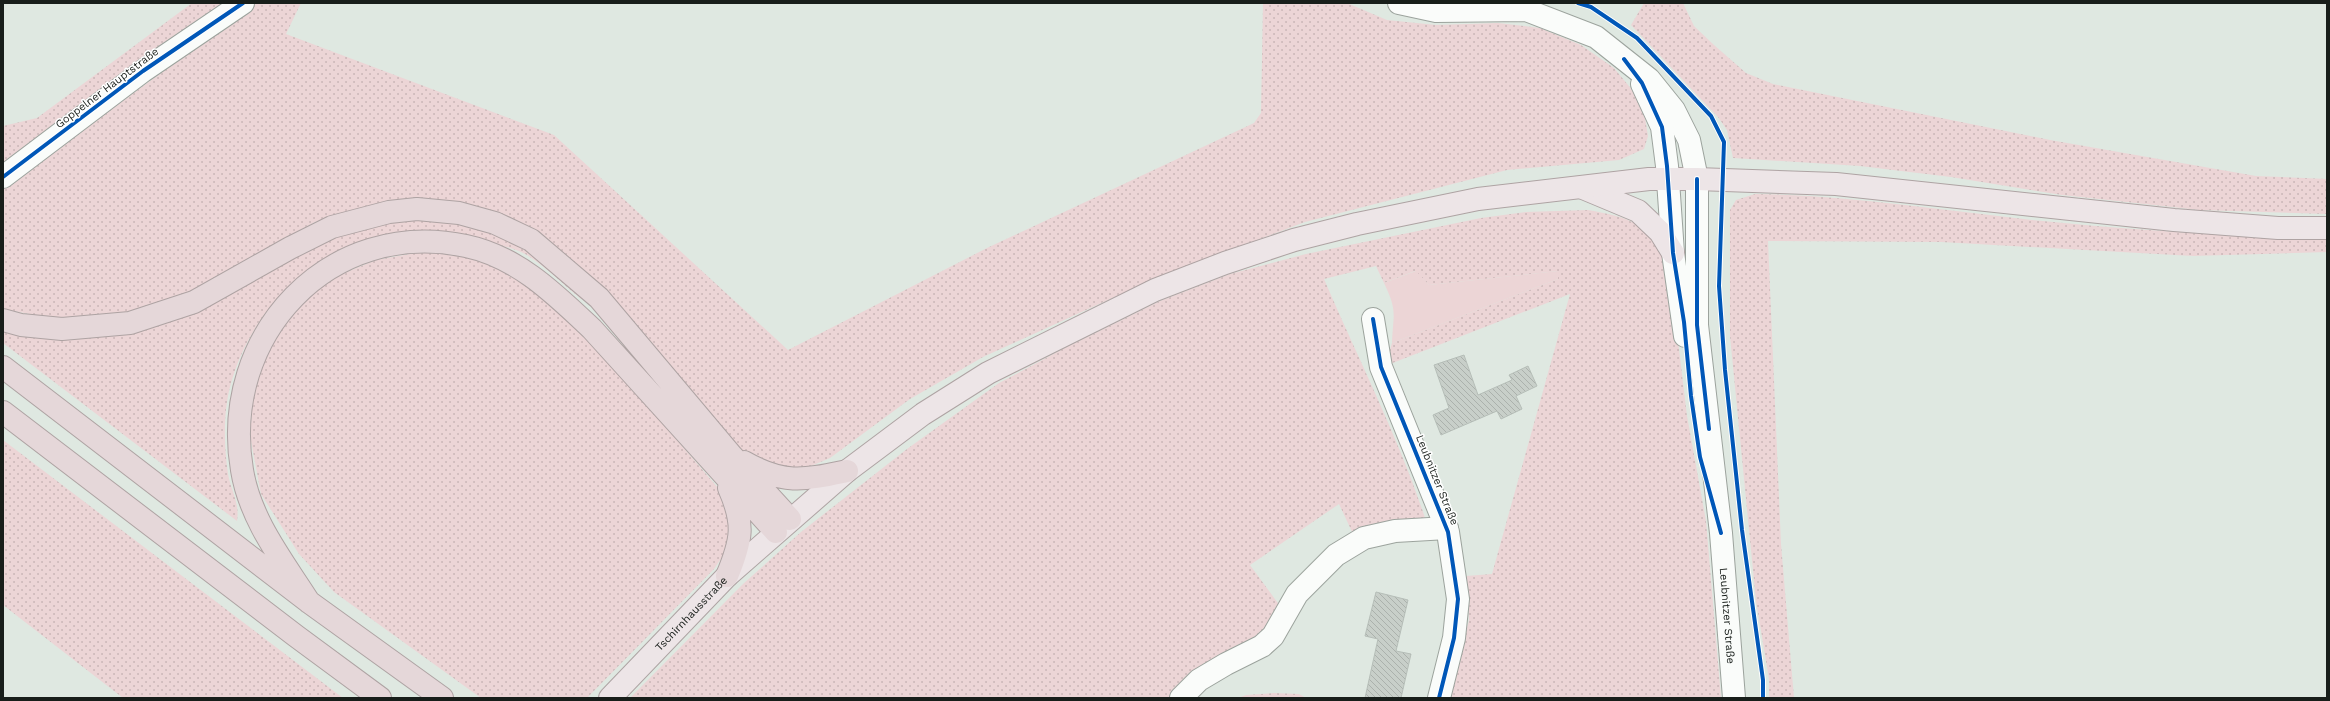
<svg xmlns="http://www.w3.org/2000/svg" width="2330" height="701" viewBox="0 0 2330 701" font-family="'Work Sans',sans-serif">
<style>
.grass{fill:url(#grass-dots)}
.garden{fill:#ecd5d6}
.building{fill:url(#building-back-hatch);stroke:#b6beb8}
.lines{fill:none;stroke-linecap:round;stroke-linejoin:round}
.minor-casing{stroke:#9ca39d;stroke-width:24}
.major-casing{stroke:#aea3a3;stroke-width:24}
.highway-casing{stroke:#aea3a3;stroke-width:24}
.minor{stroke:#fafcfa;stroke-width:22}
.major{stroke:#ede5e7;stroke-width:22}
.highway{stroke:#e5d7d9;stroke-width:22}
.cycleway-casing{stroke:#fff;stroke-width:6}
.cycleway{stroke:#0057b8;stroke-width:4}
.labels{text-anchor:middle;dominant-baseline:central;stroke-width:3;stroke-linejoin:round;paint-order:stroke}
.street-label{font-size:11px;fill:#181e1a;stroke:#fff}
</style>
<defs>
<pattern id="grass-dots" width="8" height="8" patternUnits="userSpaceOnUse"><rect width="8" height="8" fill="#ecd5d6"/><path d="M2 2h.1M6 6h.1" fill="none" stroke="#cab6b7" stroke-width="1.8" stroke-linecap="round"/></pattern>
<pattern id="building-back-hatch" width="6" height="6" patternUnits="userSpaceOnUse"><rect width="6" height="6" fill="#c8cfc9"/><path d="M-1 5l2 2M0 0l6 6M5-1l2 2" fill="none" stroke="#abb1ac"/></pattern>
</defs>
<rect width="100%" height="100%" fill="#dfe8e1"/>
<path class="grass" d="M192,3H224L3,166V126L37,118Z
M257,3H301L286,34L554,135L788,350L987,248L1254,123L1261,113L1263,3H1347L1387,20L1436,25L1498,23L1540,28L1581,45L1614,68L1633,91L1644,112L1648,136L1644,149L1619,160L1507,170L1305,222L1154,279L983,357L910,399L830,458L804,469L784,470L750,456L735,445L603,290L568,257L535,233L359,211L315,222L197,289L124,314L61,320L3,309V188Z
M1644,3H1683L1694,26L1714,45L1746,73L1773,84L2050,140L2256,176L2327,179V214L2199,210L2062,195L1951,177L1860,166L1733,158L1727,130L1718,117L1631,25Z
M1755,194C1847,195 1940,210 2032,220C2130,230 2228,236 2327,239V252L2193,256L1941,242L1768,241L1781,544L1794,698H1769V679L1756,601L1730,336V210L1736,200Z
M1588,210C1632,218 1648,223 1669,266L1687,416L1706,521L1721,698H1449L1469,620L1466,576L1492,574L1570,294L1390,364L1389,353L1392,343L1558,279V271L1429,285L1415,271L1384,283L1376,266L1324,279C1359,361 1400,440 1427,524L1354,536L1339,504L1250,565L1280,606L1265,640L1181,686L1169,698H630L743,584L801,532L907,449L999,383L1061,350L1160,301L1230,274L1306,254L1481,218L1526,212Z
M457,219L527,245L584,296L581,299C564,285 546,267 527,255C517,249 502,246 490,242C377,202 260,273 230,387C223,414 224,447 228,474C231,491 240,503 237,521L3,343V332L59,338L124,334L325,238L389,220Z
M415,253H437L476,259L519,276L592,341L725,496L732,515L727,550L714,569L587,698H481L334,592L299,554L261,494L250,436L253,398L260,368L273,339L298,306L332,278L376,260Z
M3,440L343,698H123L3,605Z
M1274,693L1299,694L1306,698H1238L1246,695Z"/>
<path class="garden" d="M1416,271L1429,285L1558,271V279L1392,343C1393,314 1398,312 1384,283Z"/>
<path class="building" d="M1464,355L1478,395L1512,380L1509,375L1528,366L1537,386L1516,396L1522,409L1501,419L1497,411L1441,435L1433,415L1449,408L1434,365Z
M1376,592L1408,600L1396,651L1411,654L1401,698H1365L1378,639L1365,636Z"/>
<g class="lines">
<g class="minor-casing">
<g id="minor">
<path id="s1" d="M1399,3L1436,11L1526,10L1596,37L1649,79L1674,110L1689,140L1697,179V325L1721,533L1734,698"/>
<path d="M1642,84L1662,127L1667,166L1673,253L1685,336"/>
<path d="M3,177L143,71L243,3"/>
<path d="M1373,319L1381,367L1448,532L1458,599L1454,638L1439,698"/>
<path d="M1181,698L1199,680L1226,664L1262,646L1273,636L1297,594L1336,555L1364,538L1395,531L1447,528"/>
</g>
</g>
<g class="major-casing">
<g id="major">
<path d="M1583,188L1638,211L1660,232L1673,253"/>
<path id="s2" d="M610,698L727,576L847,471L923,414L988,373L1155,290L1225,263L1294,240L1357,224L1478,199L1649,179H1697L1836,184L2174,220L2278,228H2327"/>
</g>
</g>
<g class="highway-casing">
<path id="highway" d="M3,320L21,325L62,329L130,323L194,302L290,248L332,227L389,212L417,209L459,213L495,223L531,240L599,298L732,456L790,519
M3,367L309,602L442,698
M3,412L296,636L380,698
M744,462C784,485 804,480 847,471
M727,576C742,540 745,524 729,488
M309,602C283,561 250,520 242,470C219,335 330,217 466,246C518,257 555,294 592,329L776,532"/>
</g>
<use href="#minor" class="minor"/>
<use href="#major" class="major"/>
<use href="#highway" class="highway"/>
<g class="cycleway-casing">
<path id="cycleway" d="M1578,3L1591,7L1637,38L1711,116L1724,142L1719,286L1725,370L1742,530L1763,680V698
M1624,59L1642,83L1662,127L1667,166L1673,253L1684,322L1691,396L1700,457L1721,533
M3,177L143,71L243,3
M1697,179V325L1709,429
M1373,319L1381,367L1448,532L1458,599L1454,638L1439,698"/>
</g>
<use href="#cycleway" class="cycleway"/>
</g>
<g class="labels">
<g class="street-label">
<text transform="translate(107 88) rotate(-37)">Goppelner Hauptstraße</text>
<text transform="translate(1437 480) rotate(68)">Leubnitzer Straße</text>
<text stroke="none"><textPath href="#s2" startOffset="117">Tschirnhausstraße</textPath></text>
<text stroke="none"><textPath href="#s1" startOffset="822">Leubnitzer Straße</textPath></text>
</g>
</g>
<rect width="2330" height="701" fill="none" stroke="#181e1a" stroke-width="8"/>
</svg>
